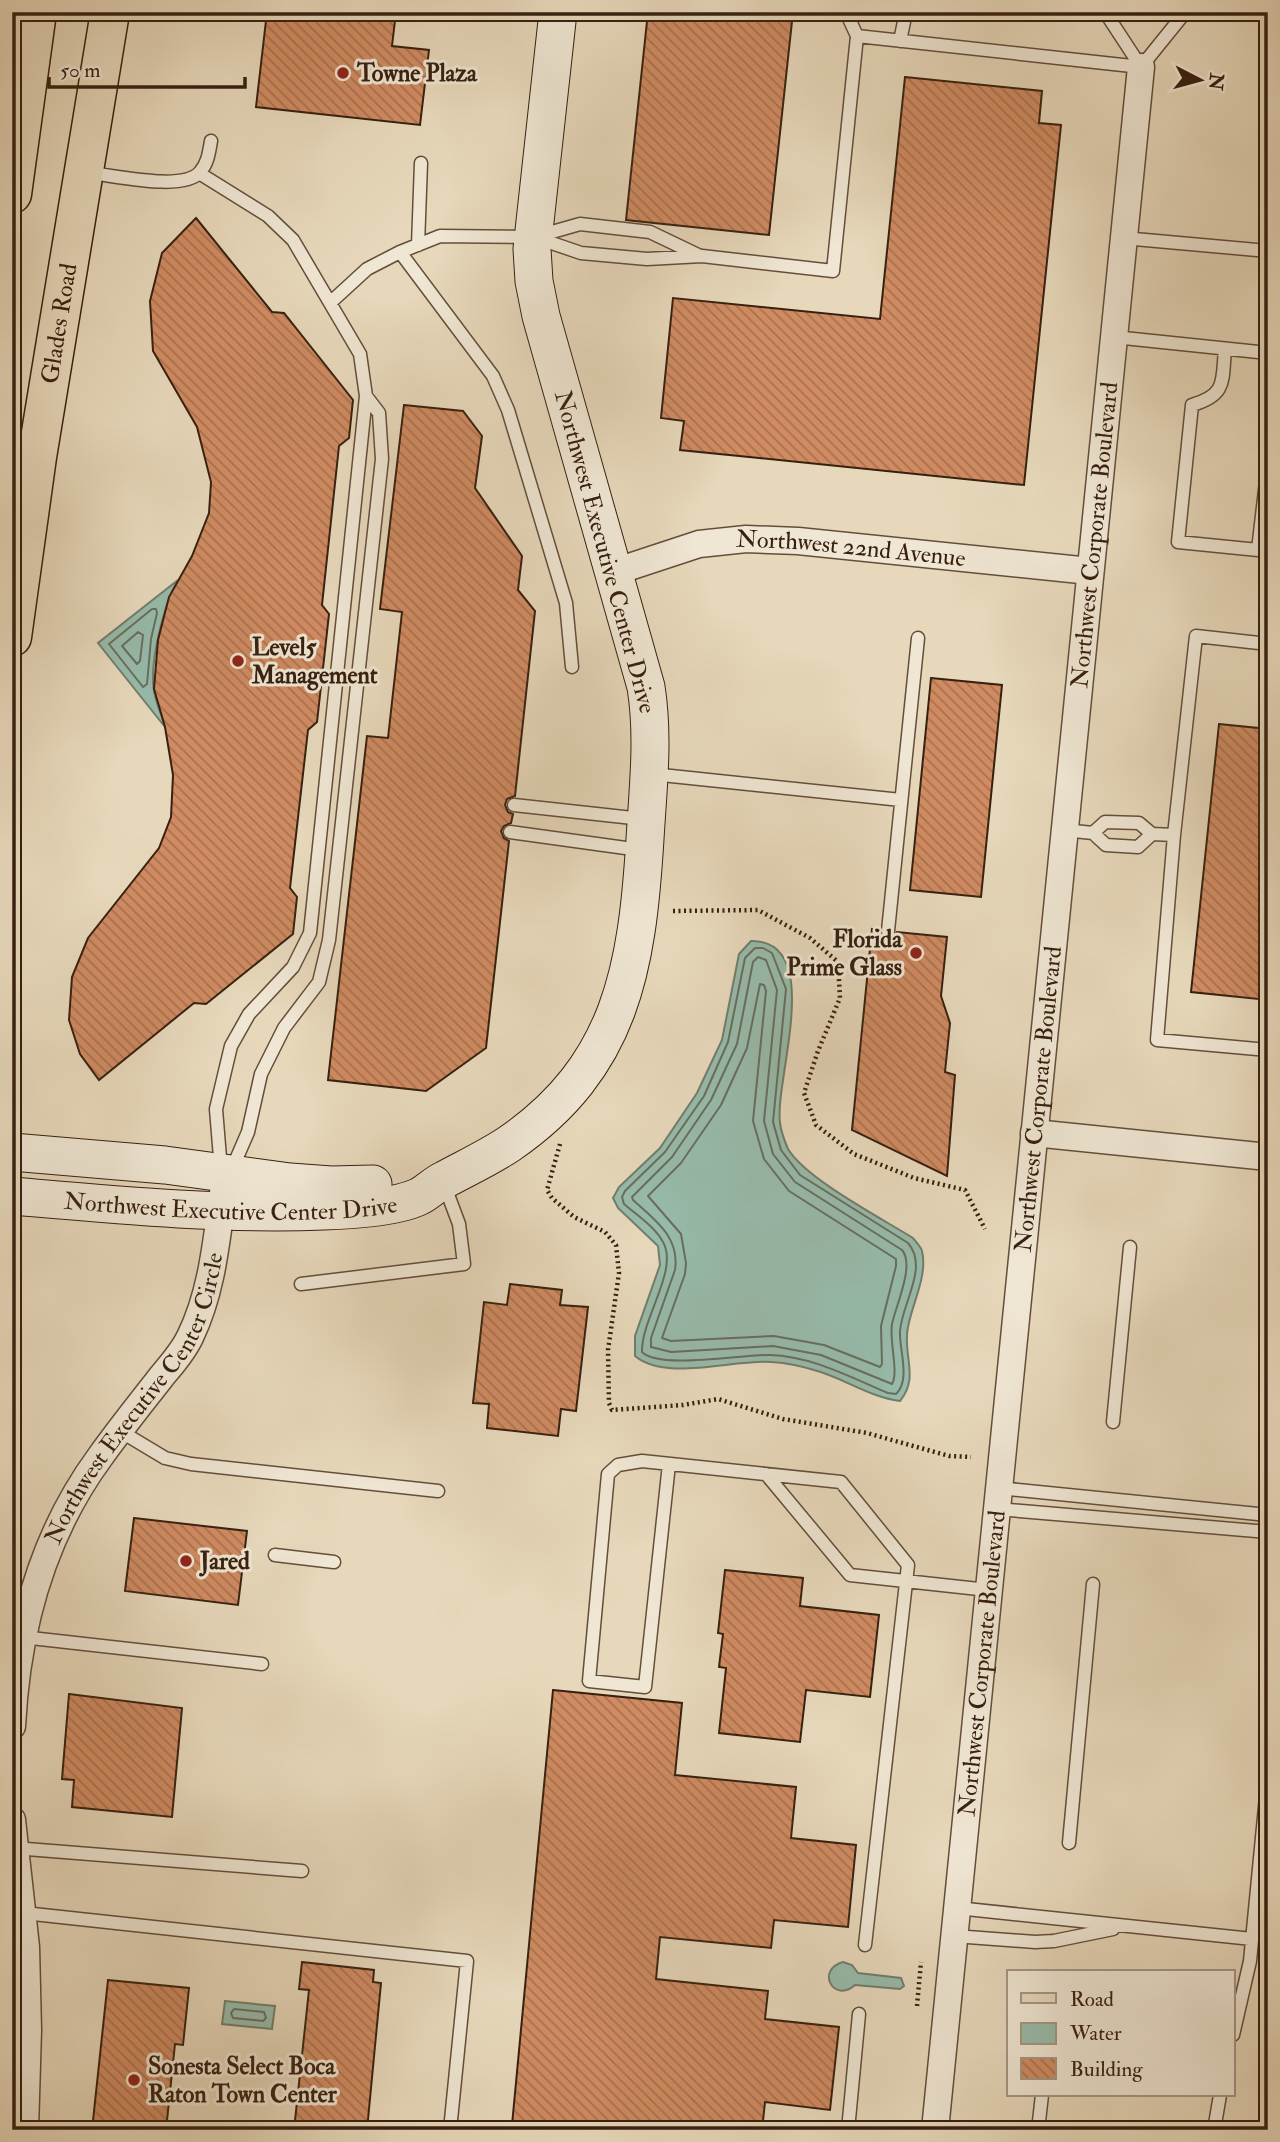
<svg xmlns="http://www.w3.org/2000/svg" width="1280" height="2142" viewBox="0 0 1280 2142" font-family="'IM FELL Double Pica',serif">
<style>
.water{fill:#97bbab;stroke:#717d6d;stroke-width:2}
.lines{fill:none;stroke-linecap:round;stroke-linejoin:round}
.shore{stroke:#676e5e;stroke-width:2}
.building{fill:url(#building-back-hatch);stroke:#372010;stroke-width:2}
.lane-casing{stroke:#634e3b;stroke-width:15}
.street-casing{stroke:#634e3b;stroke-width:29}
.secondary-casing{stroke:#372010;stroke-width:39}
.primary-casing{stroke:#372010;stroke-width:41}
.path{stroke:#372010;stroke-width:4.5;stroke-dasharray:2 3.5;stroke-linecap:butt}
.lane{stroke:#efe6d3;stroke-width:12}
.street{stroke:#efe6d3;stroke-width:26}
.secondary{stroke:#efe6d3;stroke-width:37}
.primary{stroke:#e7d8bb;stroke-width:38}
.poi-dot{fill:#8f2418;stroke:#efe6d3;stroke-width:2.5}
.labels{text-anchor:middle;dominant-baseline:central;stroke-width:6;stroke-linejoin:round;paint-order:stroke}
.poi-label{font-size:24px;font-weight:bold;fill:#372010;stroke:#efe6d3;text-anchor:start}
.street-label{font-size:24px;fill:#372010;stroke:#efe6d3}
</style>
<defs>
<pattern id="building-back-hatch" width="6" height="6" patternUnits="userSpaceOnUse" patternTransform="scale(1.75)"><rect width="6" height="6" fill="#d08b62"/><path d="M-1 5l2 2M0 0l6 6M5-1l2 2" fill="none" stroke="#aa714f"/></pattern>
</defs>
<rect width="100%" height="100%" fill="#e7d8bb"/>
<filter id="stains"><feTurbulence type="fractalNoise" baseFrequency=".00286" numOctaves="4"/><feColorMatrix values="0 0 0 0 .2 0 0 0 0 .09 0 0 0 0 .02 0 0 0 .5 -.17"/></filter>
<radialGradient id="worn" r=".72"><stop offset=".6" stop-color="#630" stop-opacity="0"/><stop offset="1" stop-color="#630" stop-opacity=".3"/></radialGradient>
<path class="water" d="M178,580C164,604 149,663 154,691C156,703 162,716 165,727L98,643Z
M751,941C826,940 774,1081 780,1123C781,1131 785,1142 788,1149C806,1179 881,1218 913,1238C916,1242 921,1247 922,1251C928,1275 912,1304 908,1327C902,1355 920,1377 900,1401C869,1397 844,1378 814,1370C801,1366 785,1363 772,1362C733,1359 666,1382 635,1356V1336L660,1265L658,1246L618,1208L613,1198L619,1187L660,1148L697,1093L722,1040L739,954Z
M843,1962L852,1965L858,1973L901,1978L904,1986L900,1989L855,1985C834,2004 815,1970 843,1962Z
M225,2001L275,2006L272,2029L222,2024Z"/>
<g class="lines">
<path class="shore" d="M152,609H156L157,613L151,639L147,684L143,687L109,644Z
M138,632L143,635L140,661L137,664L122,646Z
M755,948H763L772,953L786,989L773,1122L781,1150L800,1175L908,1243C929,1267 902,1303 900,1331C899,1350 911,1380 896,1394L888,1393C850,1377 811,1356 770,1355C743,1354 660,1370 642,1352C641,1319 679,1270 663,1242C655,1227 637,1215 624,1204L622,1197L625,1191L665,1152L704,1096L728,1042L745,958Z
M758,957L766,960L777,990L764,1121L773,1154L795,1182L902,1250C915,1265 896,1305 892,1324C889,1341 899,1372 892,1384L821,1355L773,1346L671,1352L651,1347V1338L675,1270C680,1237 655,1220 633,1200L632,1197L672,1157L711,1100L737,1044L753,962Z
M760,984L764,985L766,991L753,1121L764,1159L789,1191L896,1259V1266L881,1326L882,1364L880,1367L824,1345L774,1336L671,1341L662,1338L685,1274L686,1263L681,1234L648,1196L681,1163L721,1105L747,1048Z
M234,2009L264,2012L266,2018L263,2021L233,2018L231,2013Z"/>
</g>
<path class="building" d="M267,12H396L392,46L429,50L420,125L256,107Z
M648,12H793L769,235L626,220Z
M905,77L1042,91L1039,123L1061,125L1024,485L680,450L684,421L661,418L673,298L880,319Z
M196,218L272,312L284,313L353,400L349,438L339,446L322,605L329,614L317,722L308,730L290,888L297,897L293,934L206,1004L194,1003L99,1080L80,1054L69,1020L72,977L88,938L159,848L171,817L173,775L165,727L154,689L158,640L169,597L192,556L209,513L211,482L197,427L153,351L150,301L162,253Z
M404,405L463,411L482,436L475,488L522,556L518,590L535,611L515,796L507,799L505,805L508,812L513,814L511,823L504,826L501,831L504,838L509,841L486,1048L426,1091L328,1080L367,736L388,738L402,612L380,609Z
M931,678L1002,685L981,897L910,890Z
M1219,724L1268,729V1000L1191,992Z
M872,929L879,930L880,935L886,940L892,939L897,932L947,937L941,996L950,1023L945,1072L955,1075L947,1176L852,1130Z
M510,1284L562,1290L560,1305L588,1307L576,1411L561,1409L558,1436L487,1428L489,1404L473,1403L484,1302L507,1305Z
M134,1518L247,1531L238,1605L125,1591Z
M725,1570L803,1578L800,1606L879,1615L870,1697L806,1690L800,1742L719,1733L726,1668L719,1667L723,1634L718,1633Z
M553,1690L682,1703L675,1775L796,1787L791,1838L856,1845L848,1927L774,1920L771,1948L660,1937L656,1979L768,1991L765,2019L839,2027L830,2110L765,2102L762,2130H565L512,2125Z
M69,1694L182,1708L172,1817L72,1807L74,1780L62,1779Z
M302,1962L374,1970L373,1982L381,1983L367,2130H294L309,1990L299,1989Z
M108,1980L189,1988L183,2045L175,2044L166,2130H92Z"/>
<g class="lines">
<g class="lane-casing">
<path id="lane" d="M846,12L857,36
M1105,12L1141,67
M900,41L906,12
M1141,67L1183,15L1187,12
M89,173C114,175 183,192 200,172C208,163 209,152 211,141
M199,173L268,216L293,240L360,354L366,396L310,933L293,967L249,1014L231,1046L216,1109L221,1170
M538,236L580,224L650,232L698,255
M1123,238L1268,251
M418,245L421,163
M400,252L493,376L508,410L566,603L572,667
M331,302L367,269L400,252L440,236L534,237L581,253L647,259L702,256L833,271L857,36L1141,67
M1114,337L1268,353
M1225,349C1222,381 1227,395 1192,405L1178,542L1258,550L1268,464
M1268,644L1196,636L1174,835L1157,1040L1268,1050
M652,774L901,800
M514,805L642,819
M1064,830L1093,833L1106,845L1138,847L1152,834
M510,832L640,850
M1093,833L1105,822L1139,823L1152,834L1174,835
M888,931L918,638
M232,1169L248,1132L261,1074L284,1028L319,982L329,940L382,459L379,413L366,396
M301,1284L464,1264L459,1224L444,1184
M1113,1422L1130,1247
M120,1431L165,1458L191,1464L438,1491
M669,1464L645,1687L589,1681L608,1474L618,1465L642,1461L841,1482L908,1565L865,1945
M766,1474L850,1575L988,1590
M999,1488L1268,1515
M997,1509L1268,1532
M275,1555L334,1562
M22,1637L262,1664
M1069,1843L1093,1584
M14,1848L302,1871
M957,1908L1252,1939
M24,1913L467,1961L450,2130
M954,1936L1035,1942L1054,1941L1113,1929
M1233,2035L1250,1961L1268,1776
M848,2130L859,2014
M1038,2130L1042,2095
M1214,2130L1220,2095"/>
</g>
<g class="street-casing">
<g id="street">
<path id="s1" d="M614,572L699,544L746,539L798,541L1090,571"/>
<path d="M1034,1133L1268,1157"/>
<path id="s2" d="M12,1726C17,1629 42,1536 100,1457C120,1429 141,1403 162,1376C172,1364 183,1352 190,1337C212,1292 216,1243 223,1193"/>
<path d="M12,1820L26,1947L28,2030L25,2130"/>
<path id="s3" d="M935,2130L1141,67"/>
</g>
</g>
<g class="secondary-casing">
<g id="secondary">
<path d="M12,1152L165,1165L290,1182L331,1185L373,1184"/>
<path id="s4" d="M12,1196C116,1205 219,1215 324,1211C350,1210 393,1208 418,1197C427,1193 435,1184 444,1180C466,1168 488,1158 509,1144C622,1066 637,968 645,839C648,788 654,737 646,687L541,316L534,281L532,249L558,12"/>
</g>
</g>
<g class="primary-casing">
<g id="primary">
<path d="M12,194L37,12"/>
<path id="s5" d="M12,637L37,457L110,12"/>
</g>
</g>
<path class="path" d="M673,911L758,910L810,938L838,962L840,998L818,1051L804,1093L816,1125L854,1154L914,1178L965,1190L985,1229
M560,1144L547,1190L552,1198L574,1217L605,1232L616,1245L619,1273L608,1350L609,1403L612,1410L683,1405L718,1399L783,1419L867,1433L949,1456L971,1457
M917,2006L921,1962"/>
<use href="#lane" class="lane"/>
<use href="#street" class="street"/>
<use href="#secondary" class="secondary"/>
<use href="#primary" class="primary"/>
</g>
<g class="poi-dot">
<circle cx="343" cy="73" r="7"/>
<circle cx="238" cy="661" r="7"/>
<circle cx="916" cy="953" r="7"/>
<circle cx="186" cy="1561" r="7"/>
<circle cx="134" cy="2080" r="7"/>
</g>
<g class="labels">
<g class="poi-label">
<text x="357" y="73">Towne Plaza</text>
<text x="252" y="647">Level5<tspan x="252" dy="28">Management</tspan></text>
<text x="902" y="939" text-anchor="end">Florida<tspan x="902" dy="28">Prime Glass</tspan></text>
<text x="200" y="1561">Jared</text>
<text x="148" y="2066">Sonesta Select Boca<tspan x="148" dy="28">Raton Town Center</tspan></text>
</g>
<g class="street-label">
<text stroke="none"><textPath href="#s5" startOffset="317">Glades Road</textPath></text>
<text stroke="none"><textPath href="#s3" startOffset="1603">Northwest Corporate Boulevard</textPath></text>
<text stroke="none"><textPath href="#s1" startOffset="242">Northwest 22nd Avenue</textPath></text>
<text transform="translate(605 552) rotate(75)">Northwest Executive Center Drive</text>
<text stroke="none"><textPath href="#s3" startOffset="1036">Northwest Corporate Boulevard</textPath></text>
<text stroke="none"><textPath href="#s4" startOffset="219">Northwest Executive Center Drive</textPath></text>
<text stroke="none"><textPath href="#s2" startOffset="357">Northwest Executive Center Circle</textPath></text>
<text stroke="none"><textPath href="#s3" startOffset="469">Northwest Corporate Boulevard</textPath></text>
</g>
</g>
<rect width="1280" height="2142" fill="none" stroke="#e7d8bb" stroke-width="42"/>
<rect x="14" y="14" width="1252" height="2114" fill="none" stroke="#372010" stroke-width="3.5"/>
<rect x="21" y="21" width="1238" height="2100" fill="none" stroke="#372010" stroke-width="2"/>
<rect x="1007" y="1970" width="228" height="126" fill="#efe6d3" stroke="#a59785" stroke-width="2"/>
<rect x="1021" y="1993" width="35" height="10" fill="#e7d8bb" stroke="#a59785" stroke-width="2"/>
<text x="1070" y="2006" font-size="21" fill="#372010">Road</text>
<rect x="1021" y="2023" width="35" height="21" fill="#97bbab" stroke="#a59785" stroke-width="2"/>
<text x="1070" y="2040" font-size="21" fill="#372010">Water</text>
<rect x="1021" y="2058" width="35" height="21" fill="url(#building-back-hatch)" stroke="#a59785" stroke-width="2"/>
<text x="1070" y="2076" font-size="21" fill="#372010">Building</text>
<g transform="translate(1200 80) rotate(96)" stroke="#efe6d3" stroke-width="5" paint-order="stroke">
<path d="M0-5L12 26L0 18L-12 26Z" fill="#372010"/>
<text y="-10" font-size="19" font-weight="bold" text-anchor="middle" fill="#372010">N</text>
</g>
<path d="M49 77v10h196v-10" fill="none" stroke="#372010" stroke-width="3.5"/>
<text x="60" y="77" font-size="21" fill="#372010" stroke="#efe6d3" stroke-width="5" paint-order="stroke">50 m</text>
<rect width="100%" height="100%" filter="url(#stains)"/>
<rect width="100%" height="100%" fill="url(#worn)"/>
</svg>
